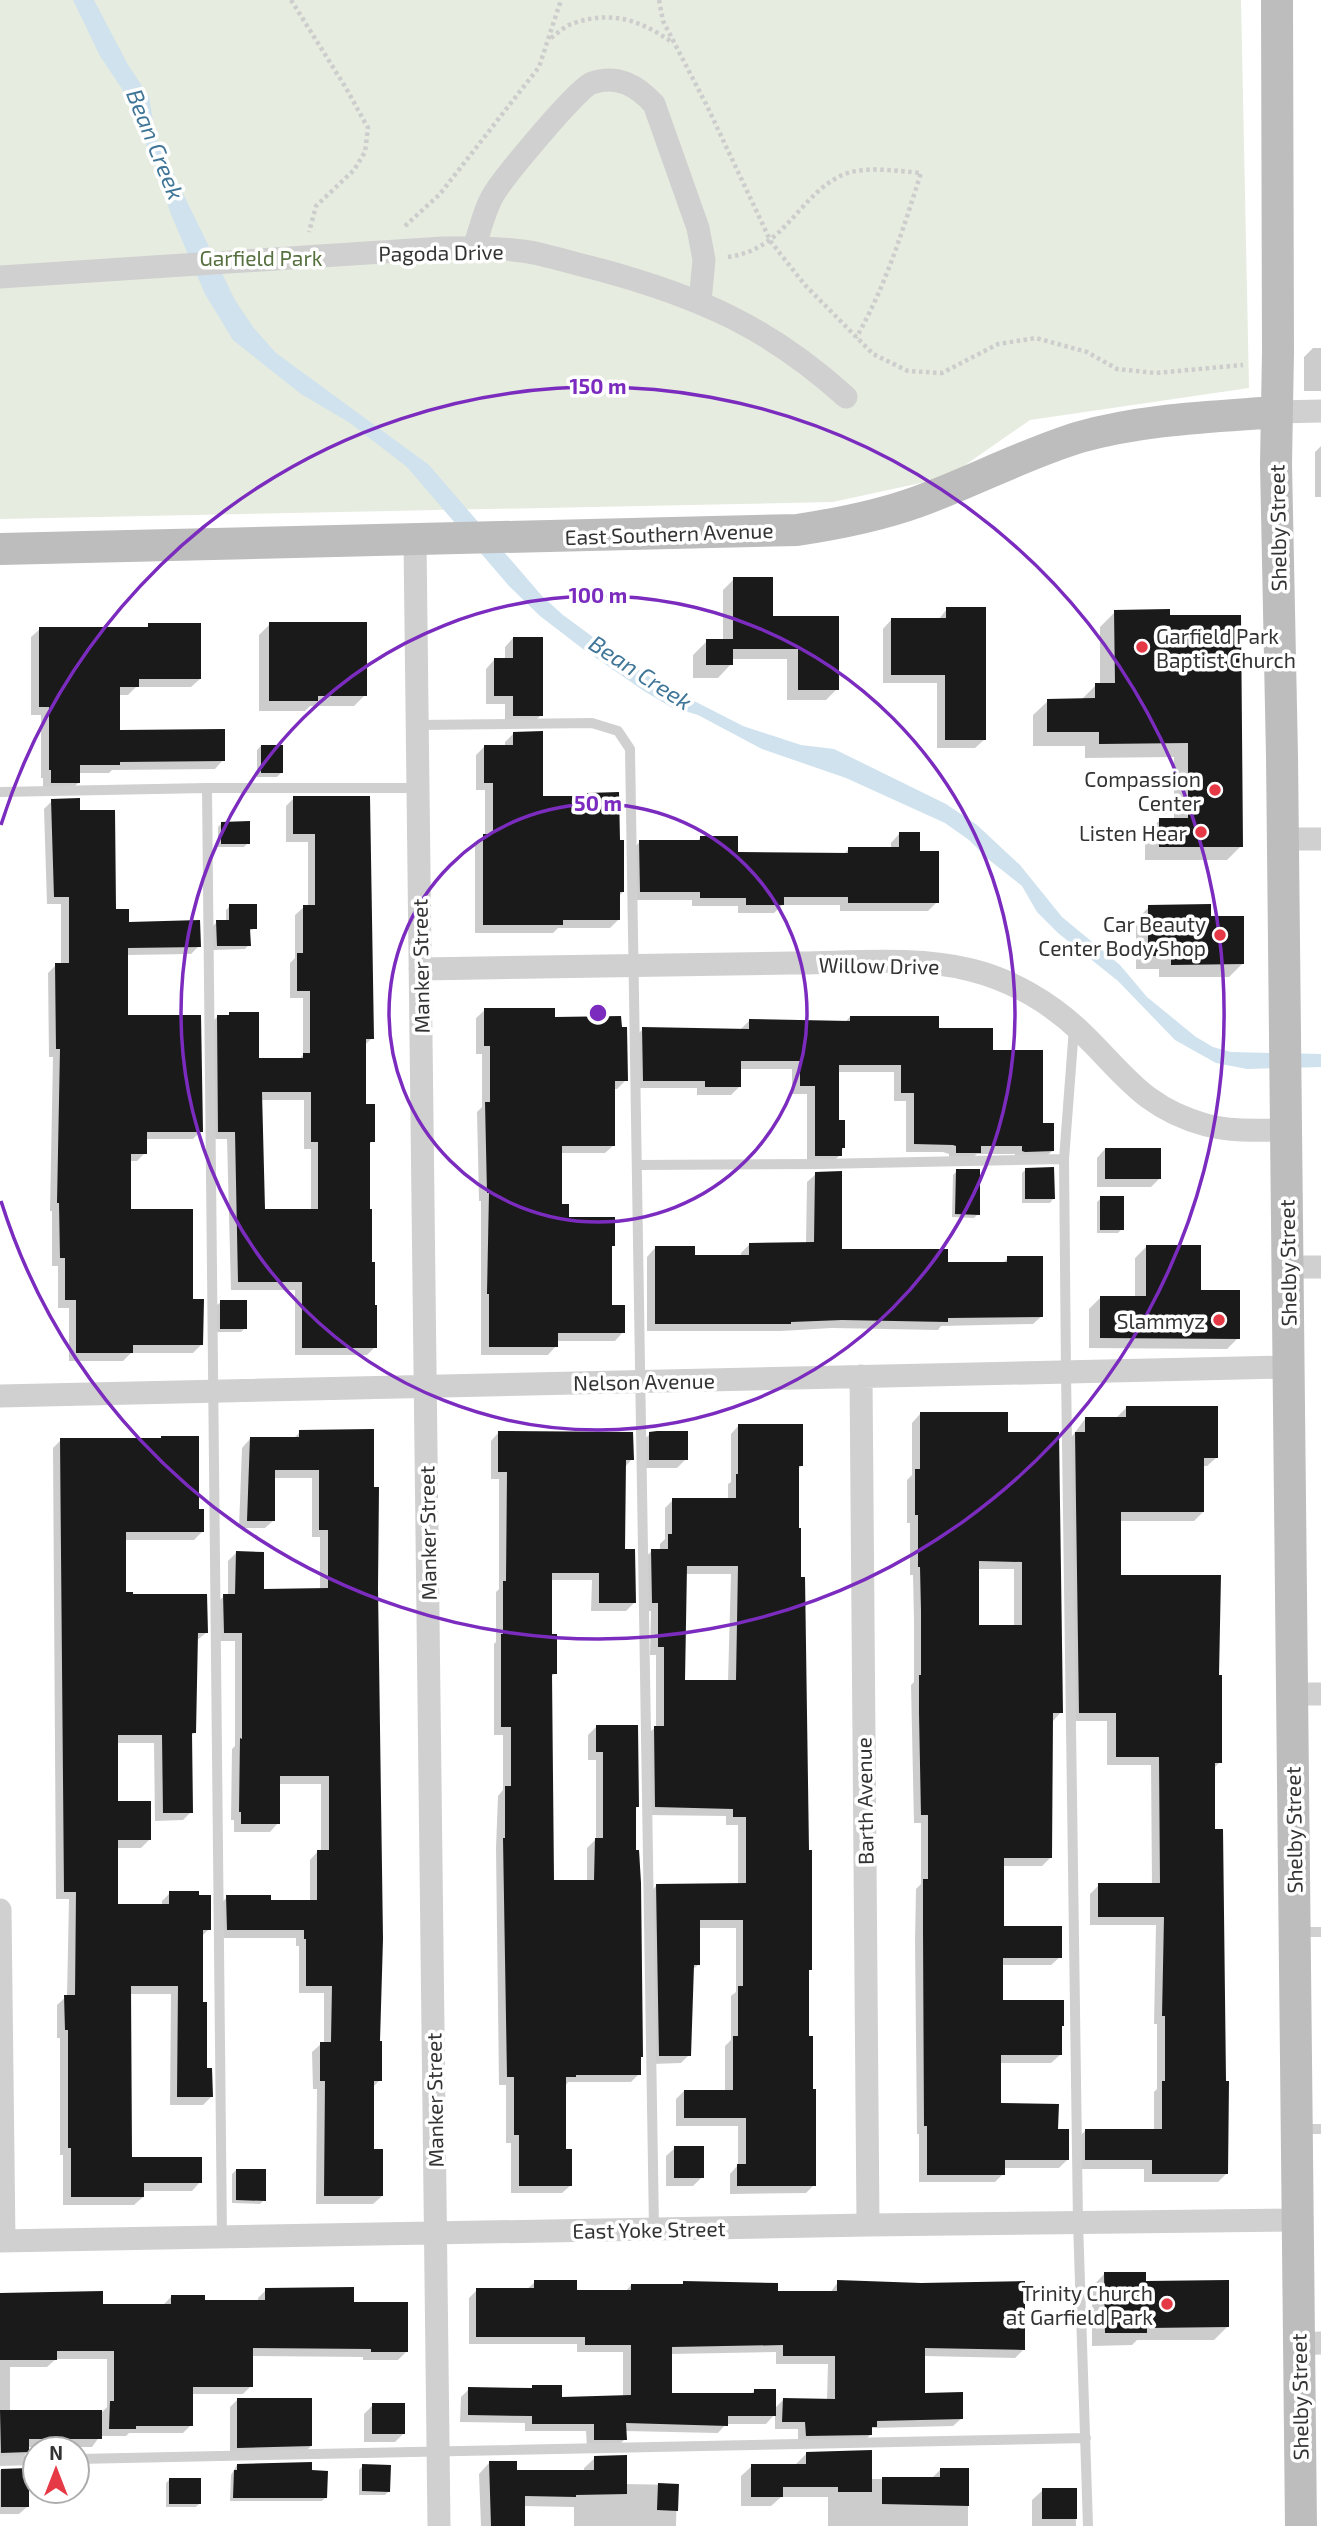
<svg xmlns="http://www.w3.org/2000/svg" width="1321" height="2526" viewBox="0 0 1321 2526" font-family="'Exo 2',sans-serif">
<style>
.green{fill:#e6ecdf}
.water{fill:#cfe2ee}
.shadow{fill:#0003;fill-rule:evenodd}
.building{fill:#1a1a1a;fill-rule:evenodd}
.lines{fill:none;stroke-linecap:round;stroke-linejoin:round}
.path{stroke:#cdcdcd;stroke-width:4.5;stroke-dasharray:3.5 3.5;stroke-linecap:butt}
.lane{stroke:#d0d0d0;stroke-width:10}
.street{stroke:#d0d0d0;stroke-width:23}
.secondary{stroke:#bdbdbd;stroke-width:32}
.ring{fill:none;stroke:#7b2cbf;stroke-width:3.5}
.poi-dot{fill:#e63946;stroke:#fff;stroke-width:2.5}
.labels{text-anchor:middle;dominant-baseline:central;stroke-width:7;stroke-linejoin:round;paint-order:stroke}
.street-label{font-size:21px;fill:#333;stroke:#fff}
.park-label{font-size:21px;fill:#56703f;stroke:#fff}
.poi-label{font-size:21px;fill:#333;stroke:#fff;text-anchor:end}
.water-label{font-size:23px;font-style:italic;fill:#3f7597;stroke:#fff}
.centre{fill:#7b2cbf;stroke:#fff;stroke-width:3.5}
.ring-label{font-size:21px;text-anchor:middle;font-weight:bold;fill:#7b2cbf;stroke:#fff;stroke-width:7;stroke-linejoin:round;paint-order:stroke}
</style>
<rect width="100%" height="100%" fill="#fff"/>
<path class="green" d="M0,0H1241L1249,388L1030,420L948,477L833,502L0,519Z"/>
<path class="water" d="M73,0H94L127,63L149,97L156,138L235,300L253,327L276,353L429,465L542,596L563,615L631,665L661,684L743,726L801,745L834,749L946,804L977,825L1020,865L1062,917L1120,965L1147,997L1196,1037L1213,1047L1231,1052L1321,1054V1067L1247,1069L1216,1063L1175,1040L1118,981L1058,933L1037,912L1022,886L988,859L969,840L945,823L846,778L762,749L698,715L671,707L644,691L583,649L540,616L509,586L407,467L350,423L301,394L233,340L205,294L170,212L162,182L147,147L138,113L100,56Z"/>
<path class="shadow" d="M1313,348H1321V391H1304V357Z
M1321,446V497H1315V452Z
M734,579L837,689L826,700H787V659H731V664L718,678H693V655L707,641H723V590Z
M947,609L984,740L975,748H937V683H883V629L891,620H938Z
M1168,611L1241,846L1227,860H1145V834L1160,820H1174V757L1085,758V746H1033V715L1048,701L1081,700L1096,685H1100V627L1115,612Z
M270,624L365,695L354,706H310L305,711H259V635Z
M149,625L200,679L191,687H136L128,695H118V732L223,760L215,769L112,770L109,773H79V782L70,791H43V778H41V715H31V637L40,629H145Z
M513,638L541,715L532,724H505V704H486V669L494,660H505V647Z
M513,734L541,798H584L587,795L618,842L623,892L619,896V919L610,928H558L553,933H475V845L485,836V790H476V755L485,746H505V742Z
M261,746L281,773L277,777H257V750Z
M294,798H368L372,1038L364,1046V1105L373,1141L368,1145V1210L375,1347L367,1355H295V1290H231L227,1139H211L210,1024L218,1016H227L230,1014L257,1059H299L303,1055V998H290V963L295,958V915L304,907H308V842H286V806ZM261,1100H304V1149H311V1210H263Z
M52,801L79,812L114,910L128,924L199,946L191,954L127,955V1016L201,1131L193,1139H145V1153L137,1161H129V1211L192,1301L201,1345L193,1353H131L123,1361H69V1308H58V1266H52V1211H50L53,1057H49L48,973L56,965H61V904H47L44,809Z
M222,823L248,843L244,847H218V827Z
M899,834L937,902L928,911H840V905H782L774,913H738V906H692V900H632L631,850L640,842H697L700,838L737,853L843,855L849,849H891V843Z
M230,906L255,928L248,932L249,945L245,949L213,950V926L217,922H226V910Z
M1149,907L1210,918L1243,963L1229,977H1159V969H1136V920Z
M485,1010L553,1018L626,1080L617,1089H614V1145L605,1153H560V1206L567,1218L613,1245L610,1248V1307L623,1332L615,1341H556V1346L548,1355H481V1201H479L477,1112L482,1107V1054H476V1018Z
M850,1017L937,1030L992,1052L1042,1125L1052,1151L1044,1159H1015V1154H977L970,1160L949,1161V1154L943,1152H906V1101H894V1072H837V1121L843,1148L840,1155L832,1163L807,1164V1094H792V1069H739V1087L731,1095H697V1088H636L635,1037L643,1029H741L749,1021L845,1022Z
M1105,1149L1160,1178L1151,1187H1097V1158Z
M1026,1169L1053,1199L1050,1203H1022V1173Z
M957,1171L978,1214L974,1218L952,1217L953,1175Z
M816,1174L840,1251L947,1264H1002L1008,1258L1042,1316L1033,1324L941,1326L938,1330L832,1328L781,1331H647V1257L655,1248L693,1257H741V1253L749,1245L806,1244L807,1182Z
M1101,1198L1122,1229L1118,1233H1097V1202Z
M1146,1247L1200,1292L1238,1338L1227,1349L1089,1348V1309L1101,1297H1135V1258Z
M221,1302L245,1328L241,1332H217V1305Z
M1126,1408L1216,1458L1207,1466H1203V1512L1194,1521H1119V1576L1217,1677L1220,1762L1213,1769V1831L1227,2173L1218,2182H1144V2169H1077L1076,2140L1085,2131H1154V2092L1157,2089V2024H1154L1156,1925H1090V1894L1099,1885H1152L1151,1765H1107V1721H1070L1067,1443L1085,1419L1117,1417Z
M920,1414L1006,1434L1061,1712L1053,1721L1051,1857L1042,1866H1002V1928L1060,1957L1051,1965H1001V2001L1060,2028V2055L1051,2063H999V2105L1056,2131L1067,2160L1059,2168H1003V2174L995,2182H919V2134H917L915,1941L916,1889L921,1884V1823H914L911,1685L914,1682V1620L913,1575H910V1523H907V1480L912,1475V1423ZM977,1569H1014V1626H977Z
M739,1425L802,1465L797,1470L810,1969L807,1972V2038L814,2185L806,2193L730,2194V2174L738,2165V2126H676V2099L684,2091H725V2046L731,2040V1996L736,1992V1928H698V1965L692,1970L689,2055L681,2063L652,2064L649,1894L657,1885H738V1825H726V1816L648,1815L646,1735L656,1727V1655H650L651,1611H644L643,1559L652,1551H660V1544L665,1539V1508L673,1500H728V1484L731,1482V1434ZM685,1574H731L728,1681H683Z
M372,1431L378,2043L380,2080L372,2088V2151L382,2196L373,2204H316L317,2089H313L312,2052L321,2044H324V1993H299V1946H296V1938H219V1906L227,1897L270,1901H310V1860L318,1851H321V1784H278V1823L270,1832H234V1820H231L232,1749L235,1746V1641H216V1604L224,1596H228V1561L236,1553L262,1591L320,1590V1537H312V1478H274V1520L265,1528H239L242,1448L250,1439H293L300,1432Z
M499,1432L632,1459L625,1467L624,1550L634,1603L626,1611H591L592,1580H550V1636L555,1673L550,1678L552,1882H587V1848L596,1839V1760H588V1735L597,1726L638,1806L635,1809L639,2074L631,2082H568L566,2085L564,2151L571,2185L562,2193H511V2143H506V2085H499L496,1848L498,1796L503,1790V1735H494V1644L496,1642V1592L499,1589V1479H491V1441Z
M650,1434L686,1459L677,1468H641V1442Z
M61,1440L197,1511L202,1532L194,1540H124V1593L206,1633L196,1641L195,1732L190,1737L191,1812L183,1820L155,1821L154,1743H116V1803L149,1840L141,1848H116V1906H162V1901L170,1893L209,1929L201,1937V2003L205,2069L211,2097L203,2105H170L171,1994H129L131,2158L200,2182L192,2191H143V2197L134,2205H63V2155H60V2038H57V2005L67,1996L69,1899H56L53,1448Z
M675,2148L702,2177L693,2186H666V2156Z
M236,2170L264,2200L260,2204L232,2203V2174Z
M1105,2273L1144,2283L1228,2326L1214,2340H1137L1132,2345L1092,2346V2287Z
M535,2282L575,2292H625L631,2285L718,2283L776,2293H830L838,2282L1023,2350L1015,2358L924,2356V2395L962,2418L953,2426L872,2428L871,2434L863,2442L798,2443V2429H775V2414L766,2424H726L718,2433L625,2431V2439L617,2447L587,2448L586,2431H525V2423L460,2422L461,2397L469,2389L529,2390L533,2387L560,2399L623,2397V2352H577V2344H469V2298L477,2290H526ZM776,2352V2364H828L827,2400H783L774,2409L755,2390L750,2395H670V2354Z
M266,2290L352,2303L407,2351L398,2360H363V2357L251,2356V2386L243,2394H191V2425L183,2433H129L126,2436H100L92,2447H28V2452L19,2460L0,2461V2295L102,2306L163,2305L171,2297L203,2302H258V2298ZM56,2359H107V2407L102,2412H10V2367H47Z
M237,2400L311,2446L304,2453L230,2454V2407Z
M373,2405L404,2433L395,2442H364V2414Z
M807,2453L871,2479H931L940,2470H968V2526H828V2497H781L771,2506H741V2476L752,2466L796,2464Z
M595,2458L625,2484L677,2485L676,2526H574V2507L523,2506V2526H481L479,2474L489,2463L515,2471H584V2468Z
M237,2465L311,2472L326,2497L322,2501H230L231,2475Z
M363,2466L389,2491L385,2495H359V2470Z
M0,2470H28V2506L19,2514H0Z
M170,2479L200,2503L196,2507H166V2483Z
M1043,2490H1075L1076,2526H1032V2500Z"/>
<path class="building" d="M733,577H773V616H839V690H798V649H733Z
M946,607H986V740H945V675H891V618H946Z
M1170,609V615H1241L1243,847H1159V818H1188V743L1099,744V732H1047V699L1095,698V683H1115L1114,610Z
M269,622H367V696H318V701H269Z
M148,623H201V679H139V687H120V730L225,729V761L120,762V765H80V783H51V770H49V707H39V627H148Z
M513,637H543V716H513V696H494V658H513Z
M706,639H733V665H706Z
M543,731V796H587V793L619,792L620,840H624V892H620V920H563V925H483V834H493V783H484V745H513V732Z
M261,745H283V773H261Z
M293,796H370L374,1039H366V1104H375V1142H370V1209H372V1262H375V1305H377V1348H302V1282H238L235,1132H218L217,1015H229V1012H259V1058H303V1053H310V991H297V953H303V905H315V834H293ZM262,1092H311V1142H318V1209H265Z
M80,798V810H115L116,909H129V922L200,920L201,947L128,948V1015H201L203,1132H147V1154H131V1209H193V1299H204L203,1345H133V1353H76V1300H65V1258H60L59,1203H57L60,1049H56L55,963H69V897H54L51,799Z
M250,821V844H221V822Z
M899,832H920V851H939V903H848V897H784V905H746V898H700V892H640L639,840H700V836H738V852L848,853V847H899Z
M229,904H257V929H250L251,946H217L216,920H229Z
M1211,904V916H1244V964L1171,965V956H1148V905Z
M484,1008H555V1017L621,1016L622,1027H627L628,1081H615V1146H562V1204H569V1217H615V1246H612V1305H625V1333H558V1347H489V1294H487L489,1193H487L485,1102H490V1046H484Z
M850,1016H939V1028H993V1050H1043V1123H1054V1151L1025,1152L1022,1151V1146H981V1153H956V1146L953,1145L914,1144V1093H901V1065H839V1120H845V1148H842V1156H815V1086H800V1061H741V1087H705V1081H643L642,1027L749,1029V1019L850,1021Z
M1105,1148H1161V1179H1105Z
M1054,1167L1055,1199H1025V1168Z
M956,1169H980V1215L955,1214Z
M842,1171V1249H948V1262H1007V1256H1043V1317L948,1318V1322L842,1320L791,1322V1324H655V1246H695V1255H749V1243L814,1242L815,1172Z
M1100,1196H1124V1230H1100Z
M1146,1245H1201V1290H1240V1339L1100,1338V1296H1146Z
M220,1300H247V1329H220Z
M1126,1406H1218V1458H1204V1512H1121V1575H1221L1219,1675H1222V1763H1215V1829H1223L1226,2081H1229L1228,2174H1152V2160H1085V2129H1162V2081H1165V2016H1162L1164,1917H1098V1883H1160L1159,1757H1116V1713H1079L1075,1432H1085V1417H1126Z
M920,1412H1008V1432H1059L1063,1713H1053L1052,1858H1004V1926H1062V1958H1003V2000H1064V2026H1062V2055H1001V2103L1059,2104L1058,2129H1069V2160H1005V2175H927V2126H924L923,1931V1879H928V1815H921L919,1713V1675H921V1610L920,1567H918V1515H915V1469H920ZM979,1561L1022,1562V1625H979Z
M738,1424H803V1466H799V1528H801V1577H805L809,1850H812V1970H809V2036H813V2089H816V2186H737V2164H746V2118H684V2090H733V2036H738V1986H743V1920H700V1965H694L691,2056H659L656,1884L746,1883V1817H733V1809L655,1807L654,1726H664V1647H658V1603H652L651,1549H668V1534H672V1498H736V1474H738ZM687,1566H738L736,1680H685Z
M374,1429V1487H379L378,1588L383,1939L380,2041H382V2081H374V2149H383V2196H324L325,2081H320V2042H331L332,1986H306V1939H304V1930H227L226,1895H271V1900H317V1850H329V1776H280V1824H241V1812H239L240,1738L242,1739V1633H224L223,1594H235L236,1551L264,1552V1589L328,1588V1530H319V1470H275V1521H247L250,1437H299V1430Z
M498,1431L633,1432L634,1460H626L625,1549H635L636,1603H599V1573H552V1634H557V1674H552L554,1880H594L595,1838H603V1752H596V1725H638L639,1807H636V1850H639L641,1883L643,2057H641V2075H576V2077H566V2149H572V2186H519V2135H514V2077H507L503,1838H505V1786H511V1727H501V1634H503V1581H506L507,1472H498Z
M657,1431H688V1460H649V1432Z
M161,1436H199V1509H204V1532H126V1592H133V1594H207L208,1633H198L196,1733H192L193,1813H163L162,1735H118V1801H151V1840H118V1904H169V1891H199V1895H211V1930H203V2002H207V2068H212L213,2097H177L178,1986H131L132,2157H202V2183H144V2197H71V2148H68V2030H65L64,1995H75L76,1892H64L60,1438H161Z
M674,2146H704V2178H674Z
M236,2169H266V2201L236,2200Z
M1104,2272H1146V2281L1229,2280V2327L1147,2328V2333H1105Z
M534,2280H577V2290H631V2284H683V2281L778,2283V2291H837V2280L921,2283L1025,2281V2350L925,2348V2393L963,2392V2419L877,2421V2427H872V2435L806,2436L805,2422H782L783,2398L835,2399V2356H783V2345L672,2347V2393H754V2389H776V2416H728V2426L626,2423L627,2440H594V2424H532V2416L468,2415V2387L532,2388V2385H562V2397L631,2395V2345H585V2337H476V2288H534Z
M354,2287V2302H408V2352H371V2349L253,2348V2387H193V2426H136V2429H109L110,2401H114V2351H57V2360H0V2293L103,2291V2304H171V2295H205V2300H265V2288Z
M237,2398H312V2446L237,2448Z
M372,2403H405V2434H372Z
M0,2410H102V2439H29V2452L1,2453Z
M872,2450V2492H838V2487H783V2497H751V2464H806V2452Z
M627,2455V2494L576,2495V2497L525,2496V2526H491L489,2461H517V2470H594V2456Z
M312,2462V2470L328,2471L327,2498H233L234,2470H237V2464Z
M362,2464L391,2465L390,2492L362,2491Z
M29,2468V2507H1V2469Z
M940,2468H969V2506L882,2504V2477H940Z
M169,2478H201V2504H169Z
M658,2483L679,2484L678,2511L657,2510Z
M1042,2488H1077V2519H1042Z"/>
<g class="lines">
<path class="path" d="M291,0L346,88L368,128L365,152L354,170L316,206L309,232
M659,0L663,21L707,106L771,242L805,285L873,354L908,371L942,373L998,344L1036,338L1087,352L1117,369L1156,373L1243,365
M551,38C558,33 566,25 574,23C613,10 642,21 673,43
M405,226L440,194L539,67L561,0
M728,257C785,249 796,199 840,176C863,165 897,171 921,173C903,229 886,286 856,338"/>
<path class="lane" d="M418,725L592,723L618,731L630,749L654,2228
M0,792L207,788
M1074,1028L1064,1159L1066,1372L1078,2222L1088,2526
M637,1165L819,1164L1064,1159
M1297,1932H1321
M1299,2129H1321
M222,2237L207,788H418
M77,2459L1086,2438
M0,2461L35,2460"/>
<path class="street" d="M474,248C480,230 485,207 495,192C506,175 578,87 592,83C618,74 637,86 654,104L698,228L704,260L700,301
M0,277L443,248C475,248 508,247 539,254C560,259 581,265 601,270C700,297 770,328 846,397
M1277,412L1321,411
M415,541L439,2526
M1282,839H1321
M420,969C544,966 668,964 791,963C847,963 917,956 971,970C1012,980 1051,1003 1081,1032C1124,1073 1143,1108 1206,1125C1231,1132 1259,1130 1285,1130
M1287,1267H1321
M861,1376L868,2225
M0,1396L1288,1367
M1291,1694H1321
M0,1910L4,2241
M0,2241L868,2225L1297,2220
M1299,2344L1321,2343"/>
<path class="secondary" d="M1277,0L1278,352L1276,464L1282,756L1301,2526
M0,549L797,530C837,524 878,516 917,502C972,482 1024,454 1080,437C1144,419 1211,417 1277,412"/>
</g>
<g class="ring">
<circle cx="598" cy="1013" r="209"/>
<circle cx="598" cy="1013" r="417"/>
<path d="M1 825A626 626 0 1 1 1 1201"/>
</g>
<g class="poi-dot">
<circle cx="1142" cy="647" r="7"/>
<circle cx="1215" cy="790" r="7"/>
<circle cx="1201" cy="832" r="7"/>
<circle cx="1220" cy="935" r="7"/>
<circle cx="1219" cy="1320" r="7"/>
<circle cx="1167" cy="2304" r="7"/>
</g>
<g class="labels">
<g class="street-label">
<text transform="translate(441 252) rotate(-1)">Pagoda Drive</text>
<text transform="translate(1277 528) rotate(-91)">Shelby Street</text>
<text transform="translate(669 533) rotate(-2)">East Southern Avenue</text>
<text transform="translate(879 965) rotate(1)">Willow Drive</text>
<text transform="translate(420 966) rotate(-91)">Manker Street</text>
<text transform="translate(1287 1263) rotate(-91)">Shelby Street</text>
<text transform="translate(644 1381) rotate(-1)">Nelson Avenue</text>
<text transform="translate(427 1533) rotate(-91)">Manker Street</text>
<text transform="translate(864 1801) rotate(-91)">Barth Avenue</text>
<text transform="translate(1293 1830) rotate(-91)">Shelby Street</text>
<text transform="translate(434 2100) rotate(-91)">Manker Street</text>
<text transform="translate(649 2229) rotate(-1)">East Yoke Street</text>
<text transform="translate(1299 2397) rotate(-91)">Shelby Street</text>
</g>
<g class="park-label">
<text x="261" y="257">Garfield Park</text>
</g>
<g class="poi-label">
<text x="1156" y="635" text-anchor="start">Garfield Park<tspan x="1156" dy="24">Baptist Church</tspan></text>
<text x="1201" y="778">Compassion<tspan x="1201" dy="24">Center</tspan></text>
<text x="1187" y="832">Listen Hear</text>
<text x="1206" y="923">Car Beauty<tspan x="1206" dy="24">Center Body Shop</tspan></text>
<text x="1205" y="1320">Slammyz</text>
<text x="1153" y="2292">Trinity Church<tspan x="1153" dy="24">at Garfield Park</tspan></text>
</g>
<g class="water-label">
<text transform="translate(156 144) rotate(68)">Bean Creek</text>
<text transform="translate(641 672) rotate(33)">Bean Creek</text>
</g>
</g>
<circle cx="598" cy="1013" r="10" class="centre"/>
<g class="ring-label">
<text x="598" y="394">150 m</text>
<text x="598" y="603">100 m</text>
<text x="598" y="811">50 m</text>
</g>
<g transform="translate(56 2470)"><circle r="33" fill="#ffffff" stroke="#adadad" stroke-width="2"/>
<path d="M0-5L12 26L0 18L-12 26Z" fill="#e63946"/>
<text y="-10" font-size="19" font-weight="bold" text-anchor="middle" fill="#333333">N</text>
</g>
</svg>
